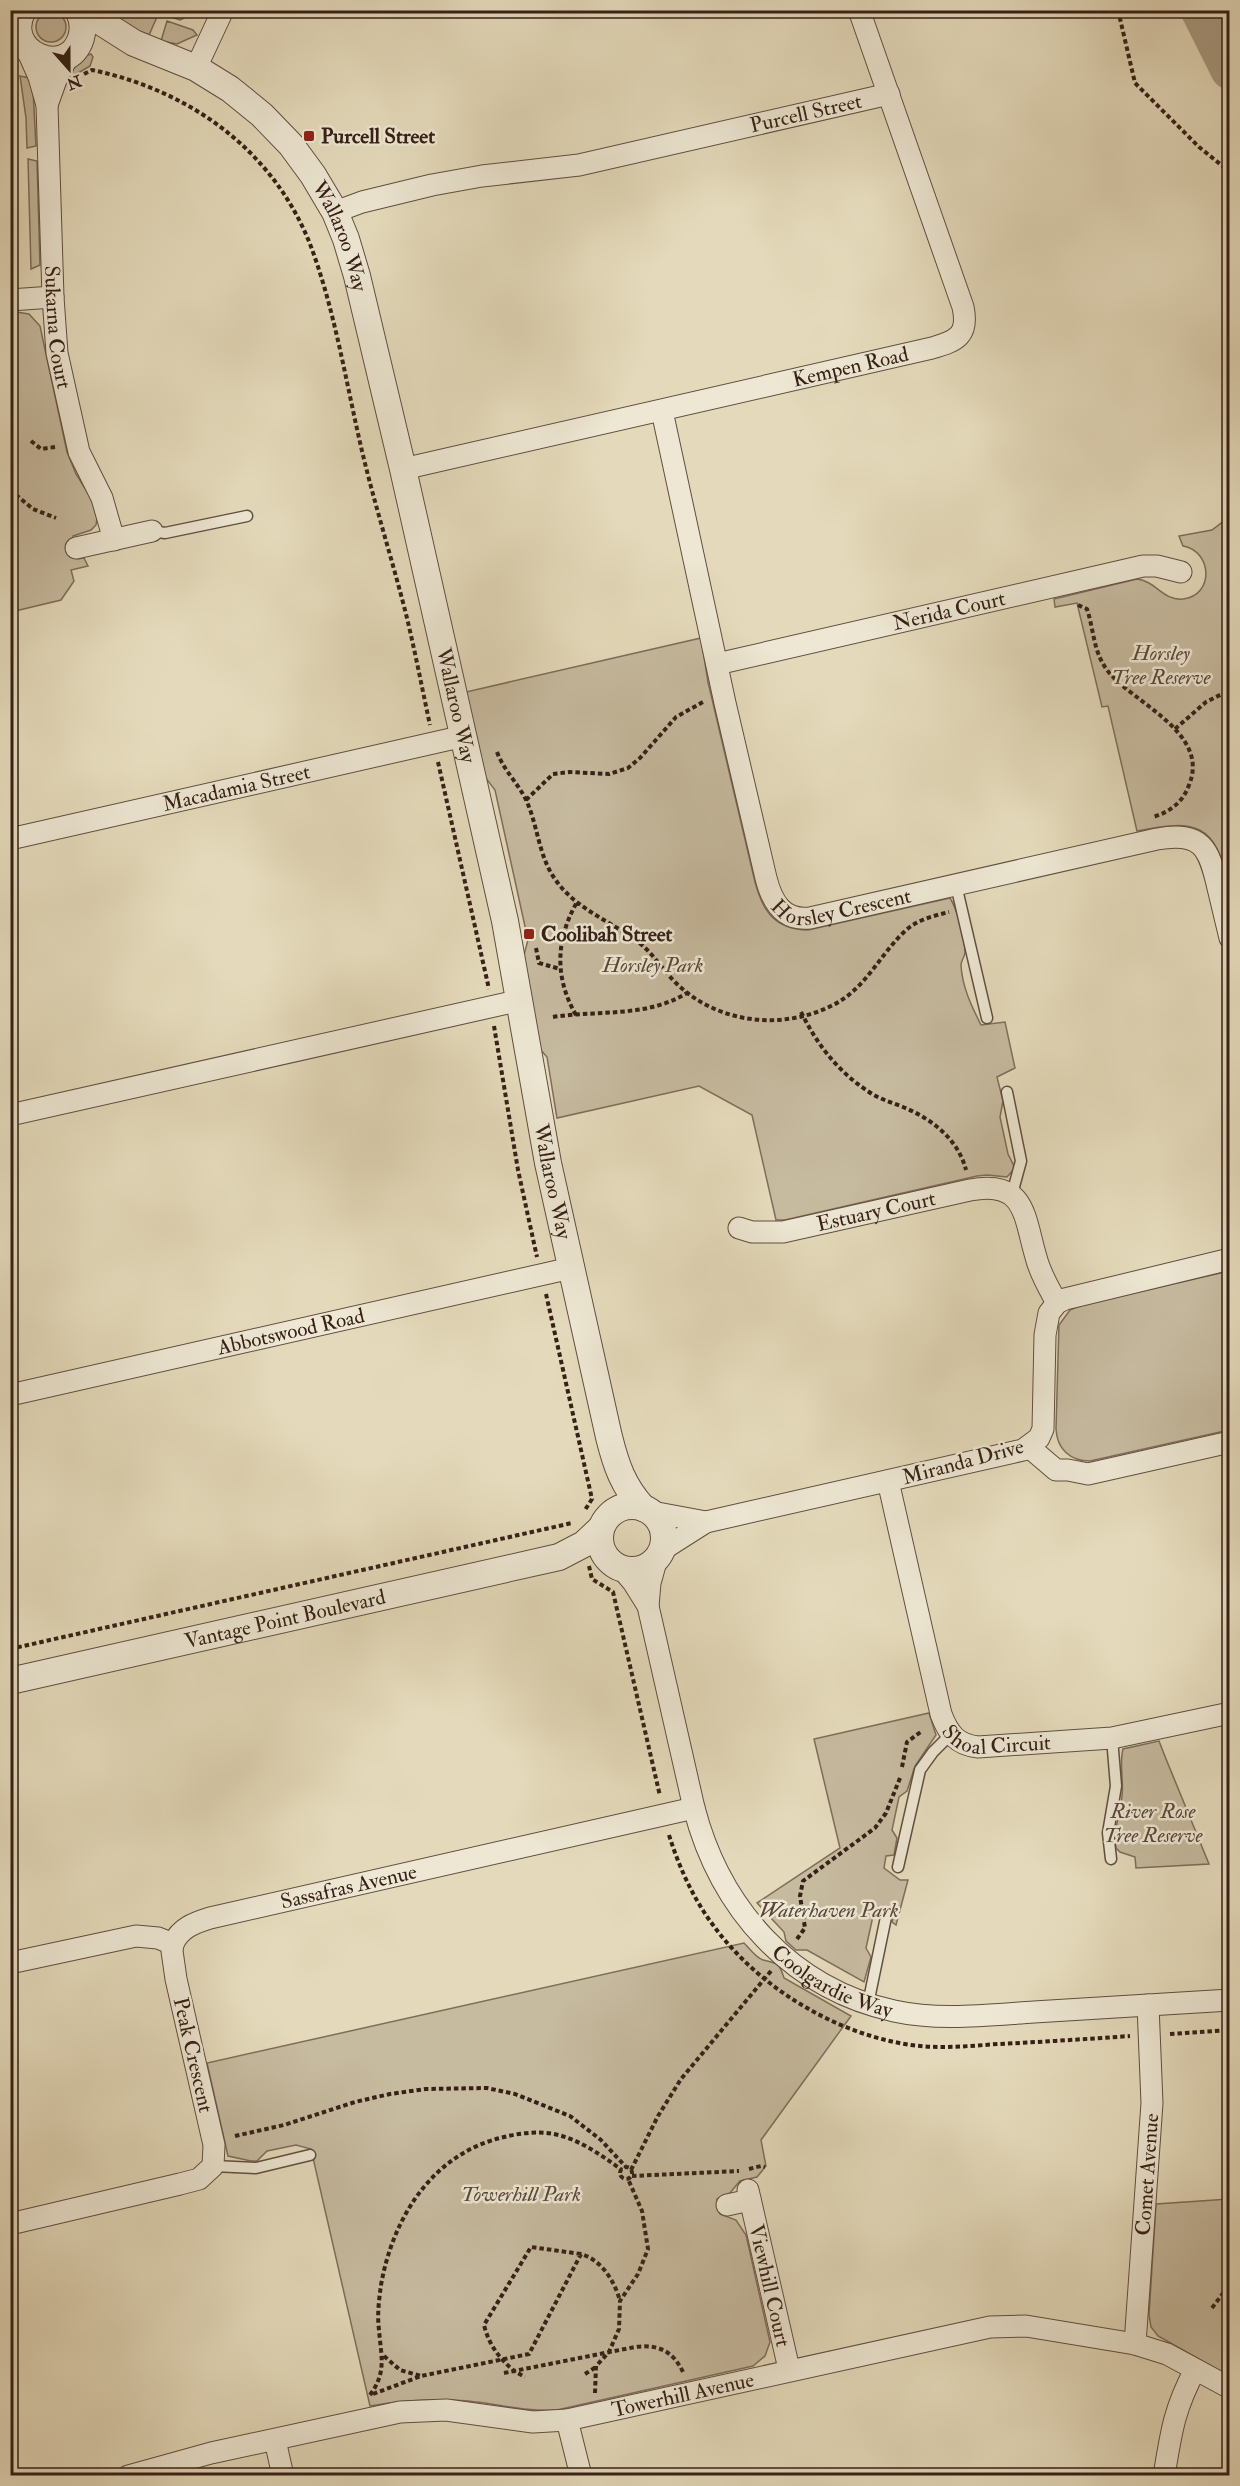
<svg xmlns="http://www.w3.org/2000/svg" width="1240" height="2486" viewBox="0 0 1240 2486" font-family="'IM FELL Double Pica',serif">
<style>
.green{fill:#c6ba9f;stroke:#7e6d5b;stroke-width:1.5}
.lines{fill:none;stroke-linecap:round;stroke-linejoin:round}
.river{stroke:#a89b83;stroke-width:39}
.service-casing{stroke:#614e40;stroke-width:13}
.minor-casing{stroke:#614e40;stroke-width:23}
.tertiary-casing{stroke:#614e40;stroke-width:28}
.path{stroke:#352017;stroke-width:4;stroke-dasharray:4.5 3;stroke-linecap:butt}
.service{stroke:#ede7d3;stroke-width:10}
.minor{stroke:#ede7d3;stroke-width:21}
.tertiary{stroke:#ede7d3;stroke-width:26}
.poi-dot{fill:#8f2418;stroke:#ede7d3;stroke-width:2}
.labels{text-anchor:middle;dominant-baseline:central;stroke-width:5;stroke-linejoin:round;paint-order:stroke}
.street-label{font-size:21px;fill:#352017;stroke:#ede7d3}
.poi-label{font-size:21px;font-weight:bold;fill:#352017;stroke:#ede7d3;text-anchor:start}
.park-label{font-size:21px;font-style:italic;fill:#594639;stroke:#ede7d3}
</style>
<rect width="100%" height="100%" fill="#e4dabb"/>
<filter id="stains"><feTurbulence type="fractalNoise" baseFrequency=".00333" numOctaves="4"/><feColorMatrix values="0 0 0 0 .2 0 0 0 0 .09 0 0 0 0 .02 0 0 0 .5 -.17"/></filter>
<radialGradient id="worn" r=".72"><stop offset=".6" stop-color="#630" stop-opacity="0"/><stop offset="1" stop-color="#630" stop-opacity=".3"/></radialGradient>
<path class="green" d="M136,10L157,17L149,35L126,27L111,16L113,11Z
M152,11H182L184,18L180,20Z
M36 27a15 15 0 1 1 30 0a15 15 0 1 1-30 0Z
M167,21L193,30L197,35L177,44L161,41Z
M91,54L93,57L90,66L73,76L72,80L68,78C70,67 79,57 91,54Z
M20,76L30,78L33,90L36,146L27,148L26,118Z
M28,159L37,161L40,265L31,269Z
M10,311L29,314L40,326L67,452L76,474L91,498L97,518L96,525L91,530L73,536L78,559L84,558L88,566L71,570L74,581L61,600L11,612Z
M1229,517H1230L1229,885C1215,823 1196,819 1137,831L1108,706L1102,707L1077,603L1055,607L1054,599L1137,579C1156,581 1163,601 1183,599C1215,595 1212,551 1183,546L1179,536L1212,530Z
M701,638L708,682L755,882C763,912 775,929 808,930L950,898C957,909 965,938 965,952C965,957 961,960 961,965C962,987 972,1007 981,1025L1005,1022L1015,1068L997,1077L1003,1101L1000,1117L1008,1154L1015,1168L1007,1177L987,1175L977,1176L785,1220H776L752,1115L699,1086L557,1118L547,1057L539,1048L524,955L528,940L495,790L485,777L466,692Z
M1229,1271V1430L1090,1461C1070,1461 1057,1449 1056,1429L1059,1325L1070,1310L1082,1305Z
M929,1713L936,1735L915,1766L907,1791L899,1797L892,1830L897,1838L894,1855L886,1856L884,1868L900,1880H908L896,1925L892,1922L894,1913L882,1910L873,1916L866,1948L871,1957L864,1982L807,1950H796L786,1941L784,1932L757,1903L840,1848L814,1739Z
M1159,1741L1164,1754L1209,1864L1136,1868L1135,1857L1120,1852L1116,1848C1113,1830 1120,1815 1122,1796C1124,1780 1119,1765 1123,1749Z
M744,1943C749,1948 756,1958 763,1960C778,1964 779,1962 784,1978L851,2016L761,2140L766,2166L757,2177L740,2181L730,2193L717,2199L720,2214L736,2220L746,2235L770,2342L765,2356L753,2366L557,2410C526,2412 499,2404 468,2401C435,2398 403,2400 370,2406L311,2149L296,2145L267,2151L257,2161H251L228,2156L207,2063Z
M1229,2199V2376L1158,2336L1151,2327L1149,2315L1156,2204Z"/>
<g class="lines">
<path class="river" d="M1200,10L1230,70"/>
<g class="service-casing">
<path id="service" d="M152,531L165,533L247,516
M956,885L987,1018
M1007,1092L1021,1161L1012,1194
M1111,1859L1108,1833L1116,1786L1112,1738
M898,1867L920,1770L933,1752L951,1734
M868,2004L886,1917
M213,2166L256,2168L310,2155"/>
</g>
<g class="minor-casing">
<g id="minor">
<path id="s1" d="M28,52L39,77L47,105L53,297L57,353L79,452L102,498L114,540"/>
<path d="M196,68L223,10"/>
<path d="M47,105L56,80L69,54"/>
<path id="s2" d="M335,212L362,202L432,185L482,176L579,165L889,94"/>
<path d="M10,300L53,297"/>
<path id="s3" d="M662,411L725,703L766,878C772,902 783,921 810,918L1157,839C1202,831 1209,848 1218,888C1222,905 1226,921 1230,938"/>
<path id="s4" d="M403,469L932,348C957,341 969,335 963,307L859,10"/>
<path d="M76,548L152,531"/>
<path id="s5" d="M717,664L1143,566H1157L1181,572"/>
<path id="s6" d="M10,839L464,736"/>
<path d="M10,1115L521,1000"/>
<path id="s7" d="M739,1228L752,1232H783L970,1190C1026,1179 1024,1217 1036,1257C1040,1274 1049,1288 1057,1303"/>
<path id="s8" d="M10,1395L571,1268"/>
<path d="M1029,1447L1056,1470H1068L1088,1474L1230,1442"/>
<path id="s9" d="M888,1481L941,1714C948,1733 957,1745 978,1747L1112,1738L1230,1713"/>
<path d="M652,1512L706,1522"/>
<path d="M662,1550L706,1522L1023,1450L1039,1438L1043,1429L1045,1335L1049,1313L1057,1303L1065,1299L1230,1259"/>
<path id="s10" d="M622,1569L633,1582L648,1606L694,1808C720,1908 790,1988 894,2011C939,2021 988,2015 1034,2012C1099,2008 1164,2004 1230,2000"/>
<path d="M648,1606L650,1583L657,1558"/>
<path id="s11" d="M10,1963L136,1936L158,1938L173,1944C180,1928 194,1923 210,1918L694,1808"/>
<path id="s12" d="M748,2190L789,2369"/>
<path d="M727,2205L750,2200"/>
<path d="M10,2224L180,2184L199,2179L213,2166L214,2145L176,1979L172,1951L173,1944"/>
<path id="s13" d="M1135,2344L1152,2103L1148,2005"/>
<path d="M567,2420L581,2476"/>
<path d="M275,2440L283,2476"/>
<path id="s14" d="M128,2476L211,2453L400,2412L446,2410L533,2422L567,2420L990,2327L1026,2326L1135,2344L1167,2354L1230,2388"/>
<path d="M1164,2476C1171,2433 1174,2409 1195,2370"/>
</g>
</g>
<g class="tertiary-casing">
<g id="tertiary">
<path d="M23,10C0,52 67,82 81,38C84,28 83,19 78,10"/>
<path id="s15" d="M82,10L134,43L196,68L230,89L262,115L291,145L313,175L335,212L346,239L357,276L403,469L505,921L548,1163L609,1437C616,1465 623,1486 643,1508"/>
<circle cx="632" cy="1538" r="32"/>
<path id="s16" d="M10,1681L559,1557L584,1544L601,1528"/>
</g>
</g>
<path class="path" d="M1118,10L1135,83L1199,147L1230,172
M84,74L92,70C189,90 273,150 310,244C335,310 346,383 362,451C375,506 392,559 406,614C415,651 422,688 430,725
M31,441L41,449L55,447
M10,490L33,509L56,518
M1078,605L1087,609C1094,630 1093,651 1107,670C1132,703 1211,732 1189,785C1183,802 1170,812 1153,817
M1175,729L1206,702L1230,690
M497,752C504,771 519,784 527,802C538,827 539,857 555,879C575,909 611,921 638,942C653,953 662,969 675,982C716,1023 780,1031 831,1006C865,990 878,957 904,932C916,920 933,916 949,912
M438,762L489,989
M526,800L553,774L570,772L609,774L628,768L640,758L676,717L703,702
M536,948L539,963L560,969
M801,1012C817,1044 837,1071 869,1092C879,1099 891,1102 903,1107C932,1119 958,1139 966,1170
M576,1015C554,977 556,939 577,902
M553,1017C598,1010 646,1018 687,993
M494,1026L518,1170L537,1257
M546,1294L592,1499L585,1510
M589,1566L592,1579L613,1592L660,1796
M10,1649L572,1523
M902,1767L907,1742L922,1731
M669,1835C679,1867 693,1898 713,1925C758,1987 835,2034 911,2045C940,2049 969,2046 998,2044C1042,2042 1086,2039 1130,2036
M797,1939L805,1928L800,1896L803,1881L875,1828L886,1813L900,1778
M1170,2034L1230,2030
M235,2136L284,2125L355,2102L390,2094L426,2089L487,2088L515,2094L570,2116L601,2140L626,2167
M620 2173a6 6 0 1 1 12 0a6 6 0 1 1-12 0Z
M749,2169L761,2166L765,2167
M631,2170L658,2116L681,2079L771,1971
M632,2176L739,2171
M581,2254L531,2247L484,2325C489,2345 499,2358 514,2371L635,2347C658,2344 673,2351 683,2372
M1212,2308L1230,2284
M384,2356L400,2370L421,2376
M504,2373L514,2371L525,2377
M585,2374L596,2367
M595,2393L596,2366L609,2352L619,2329L620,2301L638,2274L648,2249L642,2211L628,2179
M373,2394L421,2376L529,2354L581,2254C602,2260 615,2282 620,2301
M370,2395C387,2372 381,2356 379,2330C377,2315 379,2300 381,2285C393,2217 433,2153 504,2137C520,2133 538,2131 554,2134C579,2139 601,2155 622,2170"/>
<use href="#service" class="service"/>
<use href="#minor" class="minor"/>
<use href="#tertiary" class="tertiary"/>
</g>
<g class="poi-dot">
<rect x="303" y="130" width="12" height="12" rx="3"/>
<rect x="523" y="928" width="12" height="12" rx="3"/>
</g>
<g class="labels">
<g class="street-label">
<text stroke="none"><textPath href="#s2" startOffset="482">Purcell Street</textPath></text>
<text stroke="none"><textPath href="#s15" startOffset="356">Wallaroo Way</textPath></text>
<text stroke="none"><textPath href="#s1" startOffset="279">Sukarna Court</textPath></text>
<text stroke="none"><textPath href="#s4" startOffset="459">Kempen Road</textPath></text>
<text stroke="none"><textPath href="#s5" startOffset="238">Nerida Court</textPath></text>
<text stroke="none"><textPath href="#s15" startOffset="840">Wallaroo Way</textPath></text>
<text stroke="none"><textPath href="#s6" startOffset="232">Macadamia Street</textPath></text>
<text stroke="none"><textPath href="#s3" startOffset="576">Horsley Crescent</textPath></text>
<text stroke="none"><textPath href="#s15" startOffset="1326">Wallaroo Way</textPath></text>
<text stroke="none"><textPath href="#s7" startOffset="140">Estuary Court</textPath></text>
<text stroke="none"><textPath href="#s8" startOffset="288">Abbotswood Road</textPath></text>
<text transform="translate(963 1462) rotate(-15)">Miranda Drive</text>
<text stroke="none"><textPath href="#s16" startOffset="282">Vantage Point Boulevard</textPath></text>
<text stroke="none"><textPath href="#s9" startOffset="309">Shoal Circuit</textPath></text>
<text stroke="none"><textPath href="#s11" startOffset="356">Sassafras Avenue</textPath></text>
<text stroke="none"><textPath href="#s10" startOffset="484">Coolgardie Way</textPath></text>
<text transform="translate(193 2055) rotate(77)">Peak Crescent</text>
<text stroke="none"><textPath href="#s13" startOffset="170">Comet Avenue</textPath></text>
<text stroke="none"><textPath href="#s12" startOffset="98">Viewhill Court</textPath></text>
<text stroke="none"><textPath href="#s14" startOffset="566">Towerhill Avenue</textPath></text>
</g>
<g class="poi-label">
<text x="321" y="136">Purcell Street</text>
<text x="541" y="934">Coolibah Street</text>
</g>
<g class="park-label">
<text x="1161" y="653">Horsley<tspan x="1161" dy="24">Tree Reserve</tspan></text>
<text x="653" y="965">Horsley Park</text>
<text x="1153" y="1811">River Rose<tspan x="1153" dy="24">Tree Reserve</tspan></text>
<text x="829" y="1910">Waterhaven Park</text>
<text x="521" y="2194">Towerhill Park</text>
</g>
</g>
<rect width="1240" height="2486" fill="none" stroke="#e4dabb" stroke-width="36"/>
<rect x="12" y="12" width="1216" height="2462" fill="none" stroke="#352017" stroke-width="3"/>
<rect x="18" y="18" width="1204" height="2450" fill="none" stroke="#352017" stroke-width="1.5"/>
<g transform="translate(69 69) rotate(159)" stroke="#ede7d3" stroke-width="4.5" paint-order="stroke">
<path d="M0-4.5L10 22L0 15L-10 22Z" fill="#352017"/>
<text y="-9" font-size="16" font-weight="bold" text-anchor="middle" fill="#352017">N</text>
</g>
<rect width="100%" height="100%" filter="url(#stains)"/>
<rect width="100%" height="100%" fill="url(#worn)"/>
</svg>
